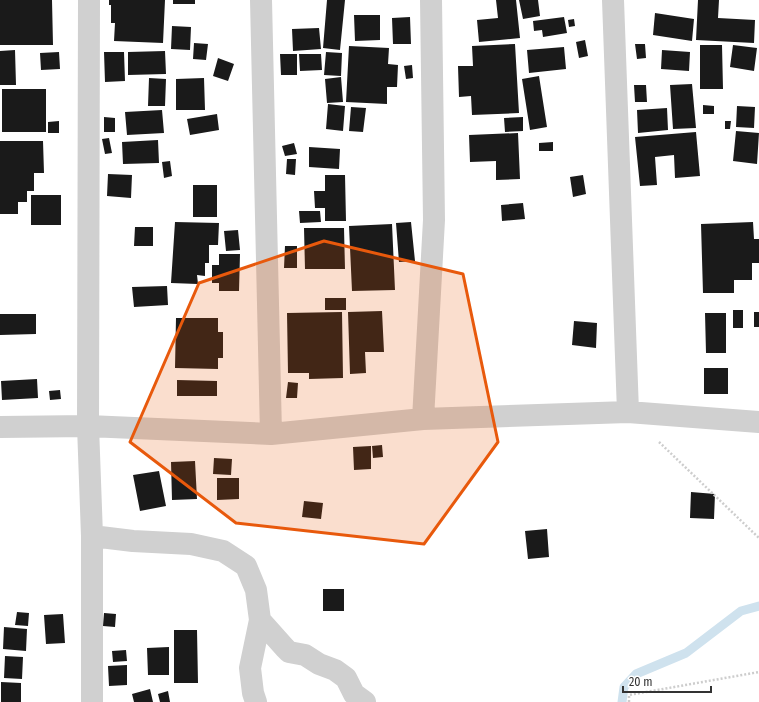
<svg xmlns="http://www.w3.org/2000/svg" width="759" height="702" viewBox="0 0 759 702" font-family="'Fira Sans Condensed',sans-serif">
<style>
.lines{fill:none;stroke-linecap:round;stroke-linejoin:round}
.stream{stroke:#cfe2ee;stroke-width:9}
.building{fill:#1a1a1a}
.path{stroke:#cdcdcd;stroke-width:2.5;stroke-dasharray:2 2;stroke-linecap:butt}
.minor{stroke:#d0d0d0;stroke-width:22}
.marked{fill:#e8590c;fill-opacity:0.2;stroke:#e8590c;stroke-width:3;stroke-linejoin:round}
</style>
<rect width="100%" height="100%" fill="#fff"/>
<g class="lines">
<path class="stream" d="M622,702L624,687L636,674L686,653L741,611L759,606"/>
</g>
<path class="building" d="M0,0H52L53,45H0Z
M109,0H165L163,43L114,41L115,23H111V5H109Z
M173,0H195V4H173Z
M327,0H345L340,50L323,48Z
M496,0H516L520,38L479,42L477,20L498,18Z
M519,0H538L540,16L523,19Z
M698,0H719L718,18L755,20L754,43L696,40Z
M655,13L694,19L692,41L653,35Z
M354,15H380V40L355,41Z
M410,17L411,44H393L392,18Z
M564,17L567,33L543,37L542,30L534,31L533,21Z
M574,19L575,26L569,27L568,20Z
M172,26L191,27L190,50L171,49Z
M319,28L321,49L293,51L292,29Z
M585,40L588,56L579,58L576,42Z
M194,43L208,44L206,60L193,59Z
M515,44L519,113L472,115L471,96L459,97L458,66H473L472,46Z
M635,44H645L646,58L637,59Z
M700,45H722L723,89H700Z
M733,45L757,48L754,71L730,67Z
M349,46L389,48L388,64L398,65L397,87H387V104L346,102Z
M564,47L566,69L529,73L527,50Z
M15,50L16,85H0V51Z
M662,50L690,52L689,71L661,69Z
M165,51L166,74L128,75V52Z
M59,52L60,69L41,70L40,53Z
M104,52H124L125,81L105,82Z
M326,52L342,53L341,76L324,75Z
M280,54H297V75H281Z
M299,54H321L322,70L300,71Z
M218,58L234,64L228,81L213,76Z
M412,65L413,78L406,79L404,66Z
M539,76L547,127L530,130L522,79Z
M341,77L343,102L327,103L325,79Z
M149,78L166,79L165,106H148Z
M204,78L205,110H176V79Z
M692,84L696,128L673,129L670,85Z
M634,85H646L647,102H635Z
M2,89H46V132H2Z
M328,104L345,106L343,131L326,129Z
M703,105L714,106V114H703Z
M737,106L755,107L754,128L736,127Z
M351,107L366,108L363,132L349,131Z
M667,108L668,130L638,133L637,110Z
M162,110L164,133L127,135L125,112Z
M217,114L219,130L190,135L187,119Z
M104,117L115,118V132H104Z
M523,117V131L505,132L504,118Z
M59,121V133H48V122Z
M725,121H731L730,129H725Z
M736,131L759,133L757,164L733,161Z
M696,132L700,176L675,178L674,155L655,157L657,185L640,186L635,137Z
M518,133L520,179L496,180V161L470,162L469,135Z
M109,138L112,153L105,154L102,139Z
M158,140L159,163L123,164L122,142Z
M0,141H43L44,173H34V191H27V202H18V214H0Z
M553,142V151H539V143Z
M294,143L297,154L285,156L282,146Z
M309,147L340,149L339,169L309,167Z
M287,159H296L295,175L286,174Z
M170,161L172,176L164,178L162,162Z
M108,174L132,175L131,198L107,196Z
M325,175H345L346,221H325V208H315L314,191H325Z
M583,175L586,194L573,197L570,177Z
M193,185H217V217H193Z
M31,195H61V225H31Z
M523,203L525,219L502,221L501,205Z
M299,211H320L321,222L300,223Z
M175,222L219,223L218,245H209V263H205V276L197,275L198,284L171,283Z
M411,222L415,261L399,262L396,223Z
M753,222L754,239H759V263H752V280H734V293H703L701,224Z
M392,224L395,290L352,291L349,226Z
M135,227H153V246H134Z
M304,228H344L345,269H305Z
M238,230L240,250L226,251L224,231Z
M285,246H297V268H284Z
M219,254H240L239,291H219V283H212V265H219Z
M167,286L168,305L134,307L132,287Z
M325,298H346V310H325Z
M733,310H743V328H733Z
M382,311L384,352H365L366,373L350,374L348,312Z
M342,312L343,378L309,379V373H288L287,313Z
M754,312H759V327H754Z
M705,313H726V353H706Z
M0,314H36V334L0,335Z
M176,318H218V332H223V358H218V369L175,368Z
M574,321L597,323L596,348L572,345Z
M704,368H728V394H704Z
M37,379L38,398L2,400L1,381Z
M177,380L217,381V396H177Z
M288,382L298,383L297,398H286Z
M60,390L61,399L50,400L49,391Z
M382,445L383,457L373,458L372,446Z
M371,446V469L354,470L353,447Z
M214,458L232,459L231,475L213,474Z
M195,461L197,499L172,500L171,462Z
M159,471L166,506L140,511L133,475Z
M217,478H239V499L217,500Z
M691,492L715,494L714,519L690,518Z
M304,501L323,503L321,519L302,517Z
M547,529L549,557L528,559L525,531Z
M323,589H344V611H323Z
M17,612L29,613L28,626L15,625Z
M104,613L116,614L115,627L103,626Z
M63,614L65,643L46,644L44,615Z
M4,627L27,629L26,651L3,649Z
M174,630H197L198,683H174Z
M169,647V675H148L147,648Z
M126,650L127,661L113,662L112,651Z
M5,656L23,657L22,679L4,678Z
M127,665V685L109,686L108,666Z
M1,682L21,683V702H1Z
M150,689L153,702H134L132,694Z
M168,691L170,702H160L158,694Z"/>
<g class="lines">
<path class="path" d="M659,442L759,538
M629,702V695L759,672"/>
<path class="minor" d="M89,0L88,426L92,536V702
M261,0L271,434
M613,0L628,412
M423,419L434,220L431,0
M0,427L88,426L271,434L423,419L628,412L759,422
M92,536L133,541L191,544L223,551L246,566L256,590L260,620L250,668L253,693L256,702
M260,620L285,648L289,652L305,655L319,664L335,670L346,678L354,694L365,702"/>
</g>
<path class="marked" d="M324,241L463,274L498,442L424,544L236,523L130,442L199,283Z"/>
<path d="M623 686v6h88v-6" fill="none" stroke="#333333" stroke-width="2"/>
<text x="629" y="686" font-size="12" fill="#333333" stroke="#ffffff" stroke-width="3" paint-order="stroke">20 m</text>
</svg>
